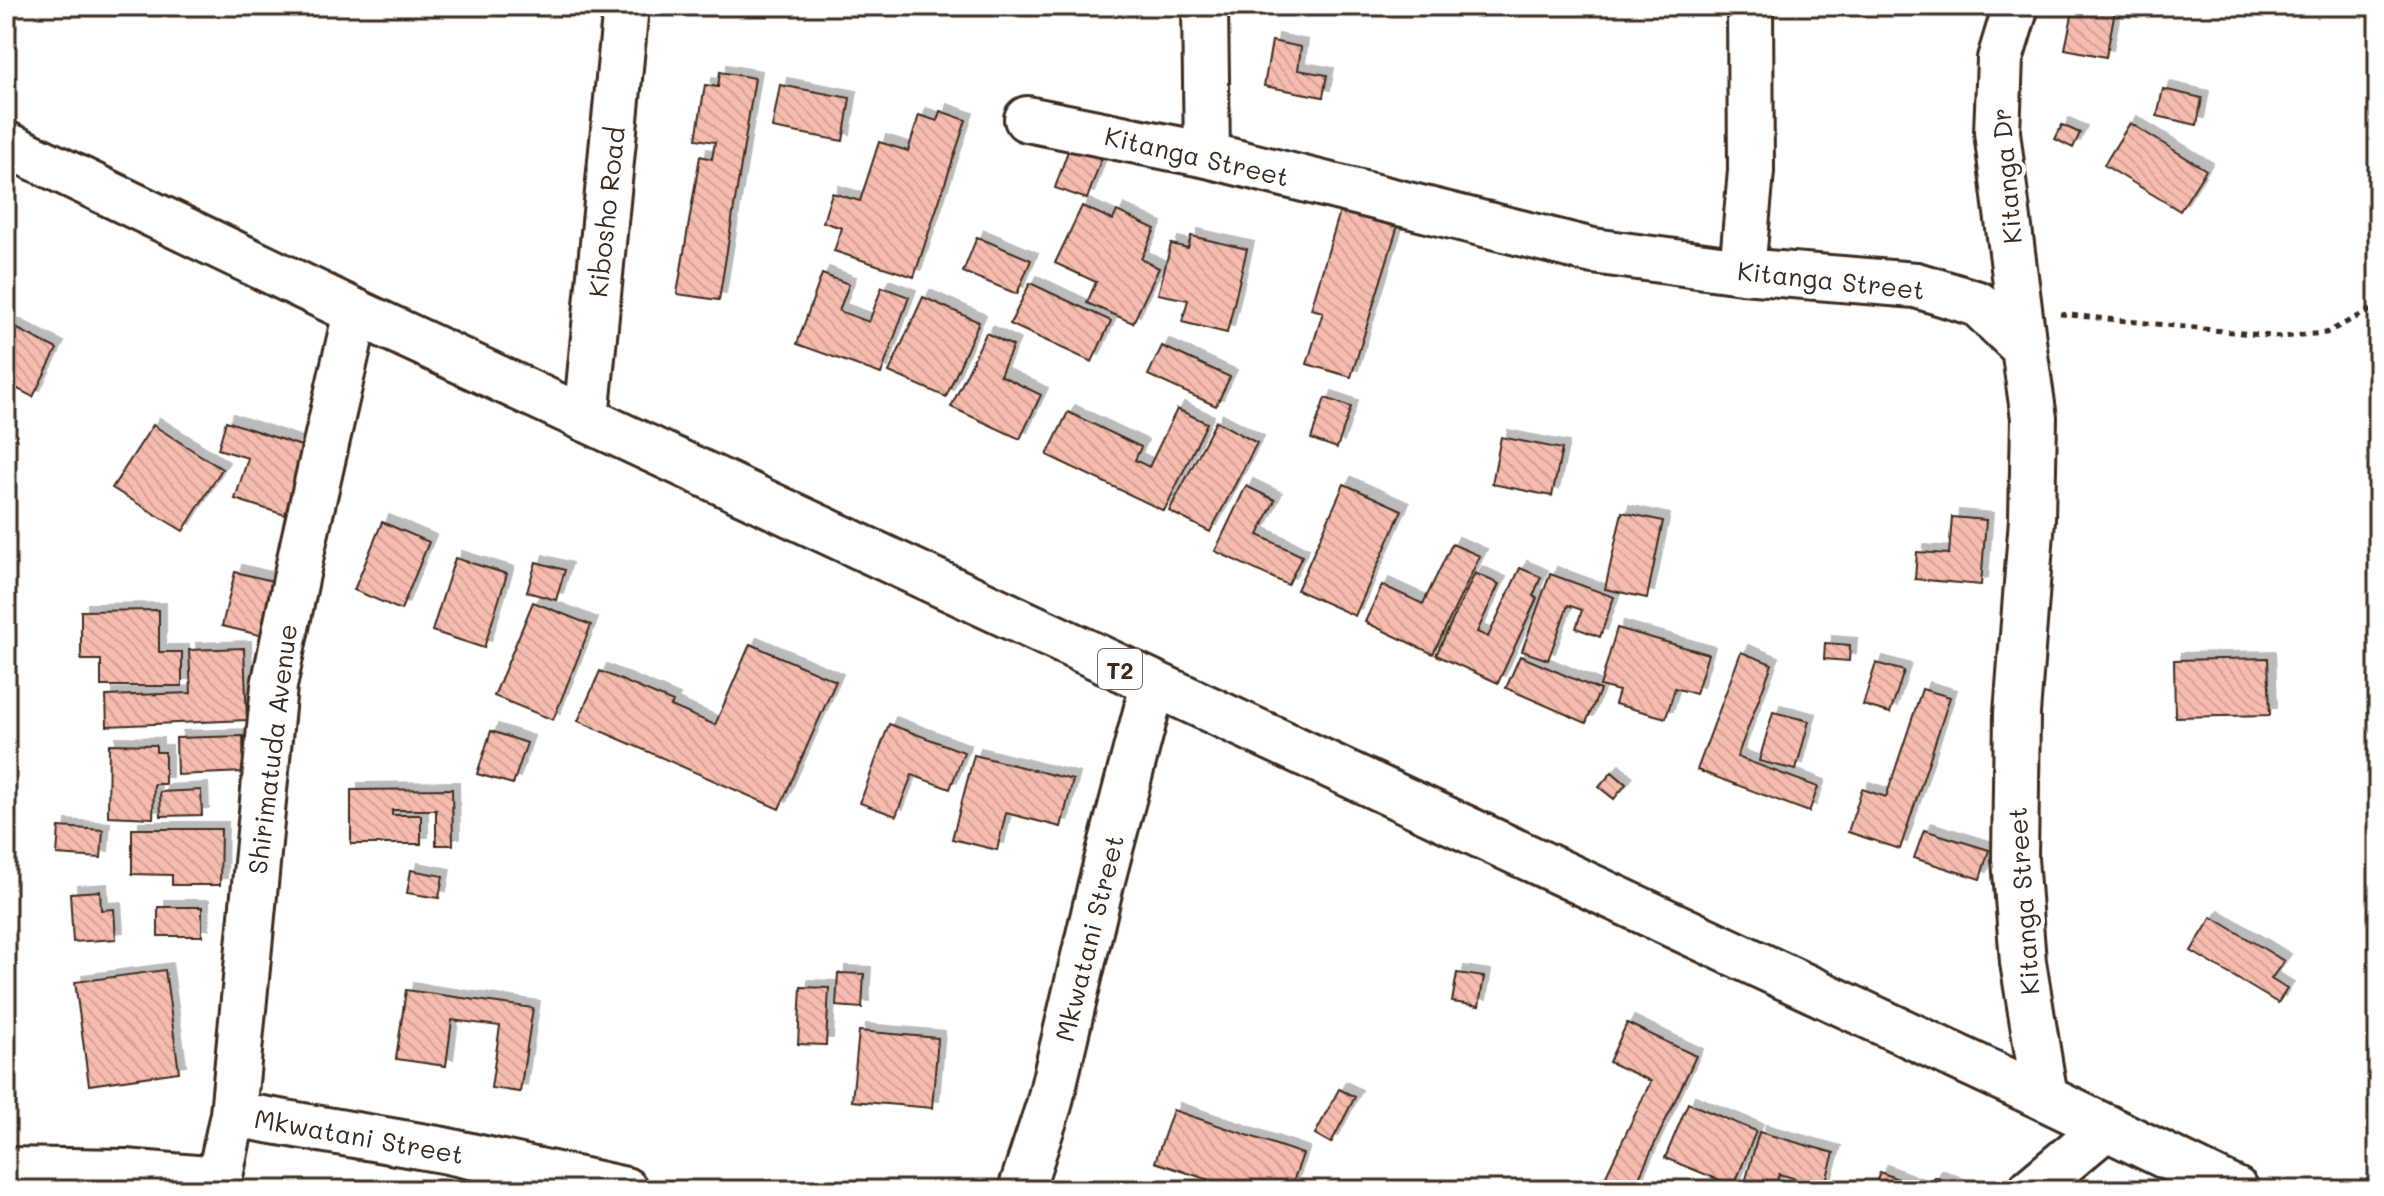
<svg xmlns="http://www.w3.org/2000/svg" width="2384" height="1196" viewBox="0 0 2384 1196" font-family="Mali,sans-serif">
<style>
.building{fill:url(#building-back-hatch);stroke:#3b2a1e;stroke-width:2;filter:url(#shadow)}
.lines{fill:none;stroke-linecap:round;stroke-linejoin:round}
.minor-casing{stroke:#3b2a1e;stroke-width:50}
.highway-casing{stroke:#3b2a1e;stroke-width:50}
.path{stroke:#3b2a1e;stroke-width:5;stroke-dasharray:6 6;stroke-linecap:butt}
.minor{stroke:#fff;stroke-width:44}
.highway{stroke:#fff;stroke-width:44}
.labels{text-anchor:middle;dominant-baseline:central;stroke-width:8;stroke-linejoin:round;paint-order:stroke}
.shield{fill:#fff;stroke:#766a62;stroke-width:2}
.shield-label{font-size:24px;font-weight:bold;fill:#3b2a1e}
.street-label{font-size:26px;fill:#3b2a1e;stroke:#fff}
</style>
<defs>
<pattern id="building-back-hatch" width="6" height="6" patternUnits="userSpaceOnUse" patternTransform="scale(2)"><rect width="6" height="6" fill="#f6bcaf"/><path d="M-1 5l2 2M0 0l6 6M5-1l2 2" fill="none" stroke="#d4a296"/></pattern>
<filter id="shadow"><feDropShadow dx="7" dy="-7" stdDeviation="0" flood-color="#0004"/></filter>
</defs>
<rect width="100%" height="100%" fill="#fff"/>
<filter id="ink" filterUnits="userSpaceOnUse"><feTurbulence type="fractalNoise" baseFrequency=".0125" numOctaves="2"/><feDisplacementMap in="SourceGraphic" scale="16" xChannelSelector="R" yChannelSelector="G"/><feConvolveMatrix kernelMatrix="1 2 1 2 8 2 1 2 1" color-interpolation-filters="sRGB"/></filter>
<g filter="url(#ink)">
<path class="building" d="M2074,6H2116L2106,57L2065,49Z
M1272,41L1301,47L1298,70L1327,75L1323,97L1264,86Z
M720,72L755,78L719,300L677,294L700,156L712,159L715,142L696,139L705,85L718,87Z
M780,85L850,98L843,141L772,128Z
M2163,89L2202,98L2197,125L2157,116Z
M940,111L966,120L914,277L834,251L842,228L823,222L832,193L860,201L879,142L908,151L919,115L937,121Z
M2130,123L2206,170L2180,211L2104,165Z
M2062,125L2080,133L2073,148L2055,139Z
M1070,145L1102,157L1087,199L1055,188Z
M1343,201L1400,219L1351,377L1307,364L1323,312L1311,309Z
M1082,206L1113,220L1117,211L1155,229L1141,259L1159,268L1133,323L1087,303L1096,282L1055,263Z
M1191,236L1247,249L1227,333L1182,322L1188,300L1158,294L1171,244L1188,248Z
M977,237L1031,260L1017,294L963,272Z
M822,274L849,284L839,311L869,322L882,287L909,297L881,374L797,344Z
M1030,283L1111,321L1092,362L1010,324Z
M923,297L979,322L946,397L889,372Z
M6,323L57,349L33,397L6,383Z
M986,333L1013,346L1000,375L1041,395L1020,439L951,407Z
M1162,346L1230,377L1216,406L1148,375Z
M1325,398L1351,407L1337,448L1311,439Z
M1177,409L1207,423L1164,511L1047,455L1068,412L1141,447L1135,460L1149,467Z
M226,421L310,449L288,516L235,499L248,458L218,449Z
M1216,421L1257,443L1210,532L1169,511Z
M153,425L222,469L183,531L112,488Z
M1501,437L1562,449L1552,496L1492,484Z
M1344,484L1402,510L1355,616L1297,590Z
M1246,486L1275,500L1258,535L1302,556L1288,585L1215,551Z
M1622,512L1663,521L1647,598L1605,589Z
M1952,517L1986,520L1981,585L1915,579L1917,552L1949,554Z
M382,522L429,542L401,610L354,590Z
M1452,544L1480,556L1433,654L1365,622L1382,585L1423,604Z
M455,558L507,574L484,648L432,631Z
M536,562L565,570L556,600L527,592Z
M1520,568L1541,577L1533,596L1537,598L1498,683L1436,655L1475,573L1499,584L1477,632L1488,637Z
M235,572L277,582L264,636L222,626Z
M1550,574L1614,597L1600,637L1576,628L1582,610L1568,605L1548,660L1522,651Z
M533,602L591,625L553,720L494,696Z
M159,610V652H182V686H101V660H81V611Z
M1617,628L1708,654L1696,694L1675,688L1666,718L1615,704L1619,691L1600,686Z
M1825,643L1850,645L1849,661L1824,659Z
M750,644L836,681L779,809L578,721L600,671L673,702L671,706L715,725Z
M244,648L247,720L107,726L106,696L191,693L189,650Z
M1741,652L1772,664L1737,757L1818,787L1809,812L1697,770Z
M1520,656L1600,690L1586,723L1506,688Z
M2268,658L2270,715L2175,717L2174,660Z
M1876,663L1904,671L1890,713L1863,705Z
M1922,689L1950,697L1900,849L1848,832L1862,789L1886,797Z
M1773,712L1809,721L1796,770L1759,761Z
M889,724L964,752L950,789L912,775L896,816L860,803Z
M491,731L527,743L513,784L477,774Z
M243,736L244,772L177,775L176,738Z
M109,744L156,745V752H165V784H154L153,818L108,816Z
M974,755L1073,780L1061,827L1006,813L997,850L952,839Z
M1612,772L1626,784L1614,799L1599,787Z
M452,789L453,845H436V810H392V815H421V844H351V790Z
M201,790L202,815L161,816L160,792Z
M59,827L103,830L101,858L57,855Z
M132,829H221L220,885H172V875L132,874Z
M1924,830L1989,850L1980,879L1914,858Z
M411,870L443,876L439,898L407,893Z
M100,891L101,910L114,909L116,939L73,942L70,893Z
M158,907H202V936H158Z
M2212,917L2284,961L2271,979L2287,989L2278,1003L2191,951Z
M165,970L179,1072L89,1085L75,982Z
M838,973L864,974L862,1008L836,1006Z
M1457,973L1484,977L1479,1006L1452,1002Z
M801,987L829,988L826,1045L798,1044Z
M406,990L533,1008L520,1092L491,1088L500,1026L452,1020L446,1066L396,1059Z
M1627,1023L1696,1056L1633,1190H1599L1651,1081L1609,1062Z
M859,1031L938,1038L932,1108L852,1101Z
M1339,1089L1355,1097L1331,1143L1315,1134Z
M1688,1103L1756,1131L1734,1186L1665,1158Z
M1173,1110L1303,1154L1290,1190H1206L1209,1180L1155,1162Z
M1759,1132L1834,1153L1824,1187L1779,1174L1774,1190H1743Z
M1880,1172L1926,1190H1873Z
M1935,1177L1960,1187L1959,1190H1929Z"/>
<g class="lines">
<g class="minor-casing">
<path id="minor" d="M1205,6L1207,155
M2016,6L2000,59L1997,132L2024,348
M1027,119L1207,155L1593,251L1742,271L1916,285L1978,304L2024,348L2034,418L2032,519L2017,713L2015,859L2023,962L2045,1098
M1742,271L1751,171L1750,6
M586,419L626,6
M233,1114L443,1150L625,1190
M6,1170L125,1172L219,1180
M217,1190L233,1114L274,686L303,545L356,312
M1021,1190L1049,1105L1101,884L1153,685
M2031,1190L2106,1127"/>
</g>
<g class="highway-casing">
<path id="highway" d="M6,144L356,312L2045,1098L2236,1190"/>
</g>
<path class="path" d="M2060,314L2280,337L2326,333L2378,306"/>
<use href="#minor" class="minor"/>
<use href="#highway" class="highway"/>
</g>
</g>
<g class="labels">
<rect class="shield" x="1098" y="649" width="44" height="40" rx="6"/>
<g class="shield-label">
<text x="1120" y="669">T2</text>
</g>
<g class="street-label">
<text transform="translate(1197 156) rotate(13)">Kitanga Street</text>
<text transform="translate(2006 176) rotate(-95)">Kitanga Dr</text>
<text transform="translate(606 212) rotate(-84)">Kibosho Road</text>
<text transform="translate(1831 280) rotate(6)">Kitanga Street</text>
<text transform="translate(272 749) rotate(-83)">Shirimatuda Avenue</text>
<text transform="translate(2023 901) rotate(-94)">Kitanga Street</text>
<text transform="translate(1089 938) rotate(-76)">Mkwatani Street</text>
<text transform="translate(359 1136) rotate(10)">Mkwatani Street</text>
</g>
</g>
<rect width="2384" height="1196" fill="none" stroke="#fff" stroke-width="32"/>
<rect x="16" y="16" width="2352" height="1164" fill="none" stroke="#3b2a1e" stroke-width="3" filter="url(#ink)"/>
</svg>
